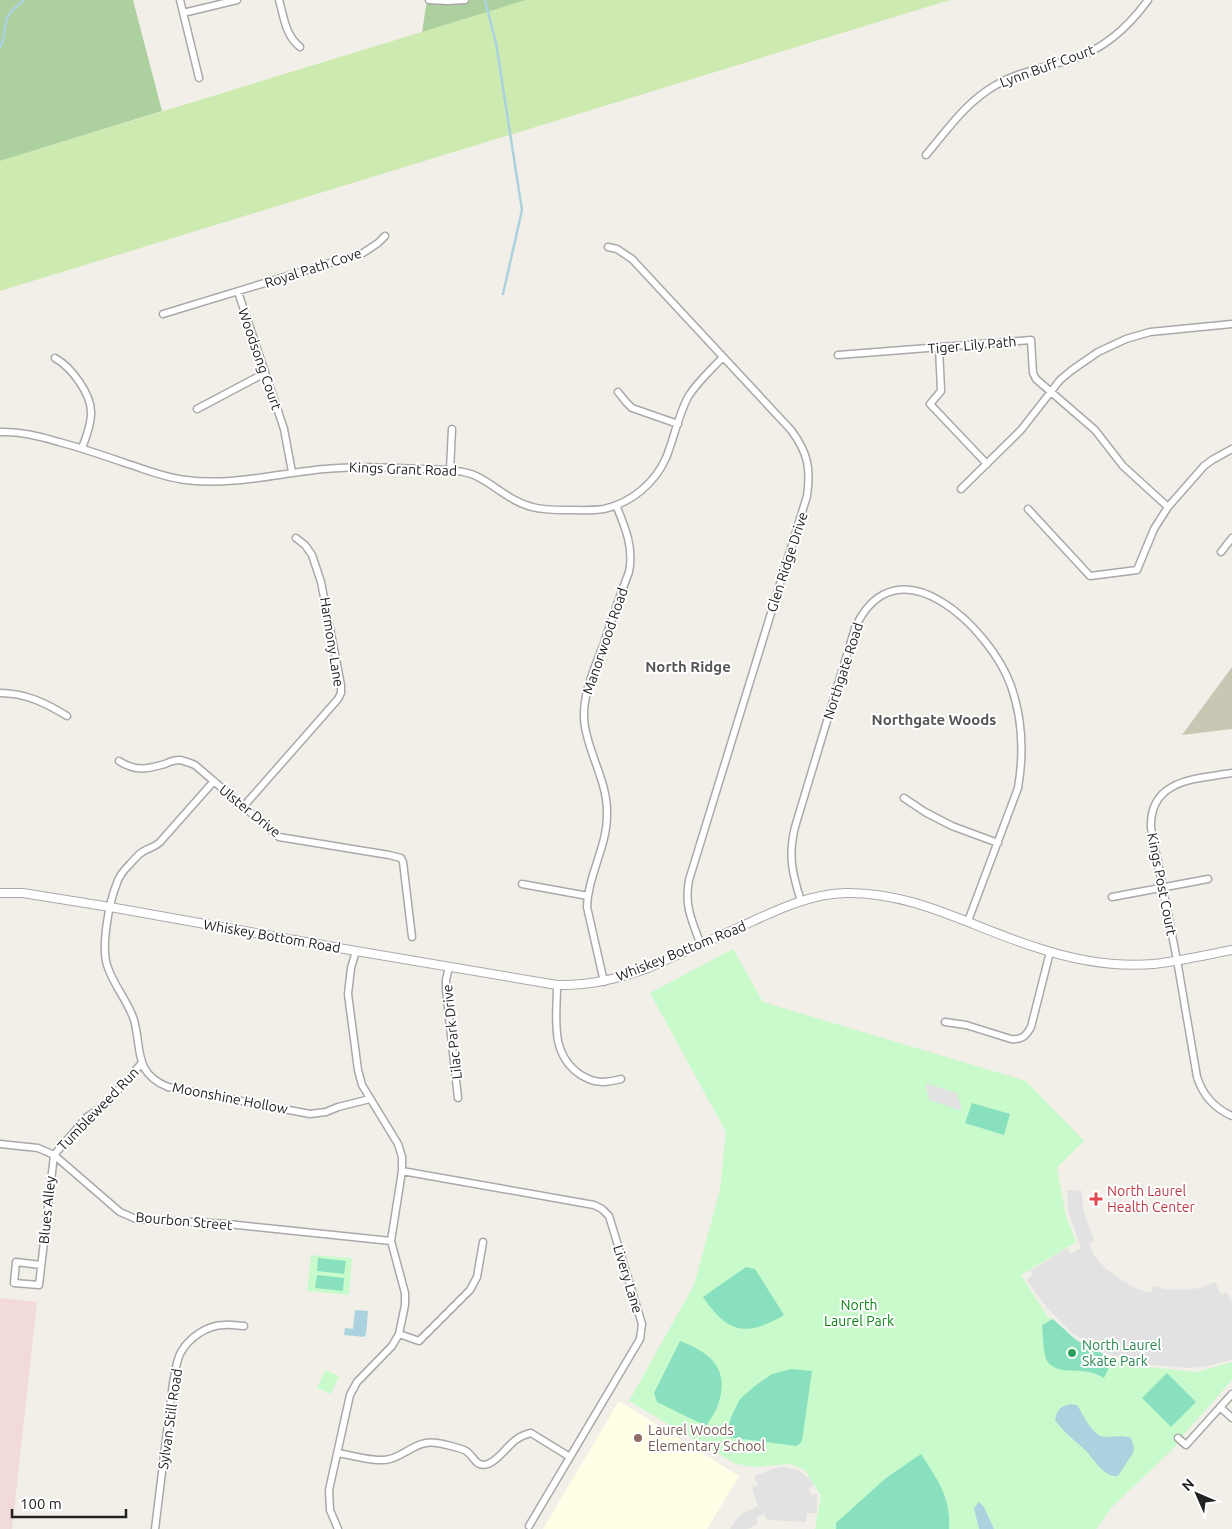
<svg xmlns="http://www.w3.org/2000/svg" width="1232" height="1529" viewBox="0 0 1232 1529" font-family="Ubuntu,sans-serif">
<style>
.commercial{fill:#f2dad9}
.education{fill:#ffffe5}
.construction{fill:#c7c7b4}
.grass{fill:#cdebb0}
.forest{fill:#add19e}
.park{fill:#c8facc}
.pitch{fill:#88e0be}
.parking{fill:#e2e2e2}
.water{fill:#aad3df}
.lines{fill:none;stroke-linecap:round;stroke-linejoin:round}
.stream{stroke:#aad3df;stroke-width:2.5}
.minor-casing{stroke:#a9a9a9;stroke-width:9}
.tertiary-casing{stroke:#a9a9a9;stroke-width:10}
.minor{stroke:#fff;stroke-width:6}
.tertiary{stroke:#fff;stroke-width:8}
.health-dot{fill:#e0444e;stroke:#fff;stroke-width:2}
.leisure-dot{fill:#2e9e5b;stroke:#fff;stroke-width:2}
.education-dot{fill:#8d6e63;stroke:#fff;stroke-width:2}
.labels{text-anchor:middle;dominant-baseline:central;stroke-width:4;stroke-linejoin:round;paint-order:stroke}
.street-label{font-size:14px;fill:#222;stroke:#fff}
.health-label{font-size:14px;fill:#be3a42;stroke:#fff;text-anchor:start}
.park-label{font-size:14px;fill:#0c8416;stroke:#fff}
.leisure-label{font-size:14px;fill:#27864d;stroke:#fff;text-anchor:start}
.education-label{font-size:14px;fill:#785e54;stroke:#fff;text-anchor:start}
.neighbourhood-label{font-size:15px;font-weight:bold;fill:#555;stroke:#fff}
</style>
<rect width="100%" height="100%" fill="#f2efe9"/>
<path class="commercial" d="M0,1298L37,1302L12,1529H0Z"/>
<path class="education" d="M619,1401L739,1476L707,1529H543Z"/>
<path class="construction" d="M1232,667V729L1182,735Z"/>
<path class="grass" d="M526,0H950L0,291V161Z"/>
<path class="forest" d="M0,0H133L162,111L0,161Z
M427,0H526L422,32Z"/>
<path class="park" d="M733,949L763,1002L1026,1081L1084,1141L1057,1168L1066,1216L1076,1242L1021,1275L1047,1316L1053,1319L1076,1340L1090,1348L1113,1359L1137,1366L1197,1372L1232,1362V1380L1185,1433L1175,1447L1112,1507L1096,1529H815L821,1496L805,1470L790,1464L755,1467L736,1464L629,1401L694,1285L720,1190L726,1132L650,993Z
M311,1255L352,1258L349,1295L307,1291Z
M325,1370L339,1376L331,1394L317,1388Z"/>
<path class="pitch" d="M972,1103L1010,1114L1004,1135L965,1123Z
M318,1258L346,1261L344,1274L317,1271Z
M746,1267L755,1269L784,1315C747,1337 728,1334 703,1297Z
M317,1275L344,1278L343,1291L315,1288Z
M1053,1319L1076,1340L1113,1359L1104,1378C1100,1376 1095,1373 1090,1372C1075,1369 1050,1375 1045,1356C1043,1346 1043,1335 1042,1325Z
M680,1341C712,1353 730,1370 718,1405C716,1412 710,1419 706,1426L657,1402L654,1393Z
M791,1369L812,1371L802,1441L797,1446L726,1437L731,1417L740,1399L756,1385L772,1374Z
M1167,1373L1196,1402L1171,1427L1142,1398Z
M921,1454C938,1480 951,1498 949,1529H836V1523L886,1478Z"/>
<path class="parking" d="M925,1083L957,1093L962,1111L929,1100Z
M1067,1190L1082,1191L1083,1210L1094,1240L1089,1243L1094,1255L1104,1267L1121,1280L1137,1289L1151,1293L1153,1286L1166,1289L1185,1290L1199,1288L1215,1282L1221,1295L1227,1292L1232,1303V1360L1204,1367L1188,1368L1139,1364L1106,1353L1091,1345L1072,1333L1048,1309L1027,1281L1028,1278L1033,1275L1030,1271L1067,1248L1071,1254L1081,1248L1068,1211Z
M783,1467L797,1470L804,1474L810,1479L814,1486L808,1489L811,1495L817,1494V1513H807L806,1522L767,1520L764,1514L756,1517L758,1523L748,1529H730L736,1520L742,1514L758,1506L752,1487L758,1485L754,1476L776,1468Z"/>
<path class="water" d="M355,1310L368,1311L366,1334L364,1337L344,1335L345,1328L353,1329Z
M1071,1404L1077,1405C1084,1415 1092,1437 1106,1437C1115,1437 1122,1435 1131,1438L1134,1447L1133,1453L1118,1476C1104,1478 1094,1459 1086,1451C1075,1440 1063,1432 1055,1420C1057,1410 1060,1406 1071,1404Z
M979,1502L984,1507L994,1529H979L974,1508Z"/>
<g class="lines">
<path class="stream" d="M485,0L496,43L522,210L503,294
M0,47C5,39 4,31 6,22C7,13 17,6 24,0"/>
<g class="minor-casing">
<path id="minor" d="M180,0L199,78
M279,0C284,17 285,35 300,47
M429,0L447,1L465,0
M183,13L237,0
M926,155C947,130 967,101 996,85C1020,71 1048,67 1075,58C1106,48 1129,26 1148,0
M608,247L617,249L632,259L791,430C808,453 811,468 807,496L689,880C684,906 692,921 701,945
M238,292L278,411L284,429L292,472
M163,314L363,253L378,243L385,236
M939,347L941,391L930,404L987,464
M838,355L1031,340L1033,373L1036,379L1095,430L1123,466L1168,507
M55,358C71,367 92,394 91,414C91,426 86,437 82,448
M618,392L626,402L632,408L678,424
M197,409L265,373
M0,432C21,431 40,436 59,442C82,448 105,456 128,464C147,470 166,478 186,480C233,486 279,473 325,469C366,465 409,469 450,470C459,471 468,472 476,476C495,485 511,502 532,507C543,510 554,510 566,510C578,510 591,511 604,509C631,503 655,483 666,458C674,438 678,416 688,397C697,382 711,370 723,357
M450,470L452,429
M961,489L1021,430L1060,380L1072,370L1098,352L1126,339L1150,332L1232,324
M1028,509L1090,576L1137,570L1154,529L1168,507L1204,466L1212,460L1232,449
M1221,552L1232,538
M0,693C25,693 46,703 67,716
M119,761C136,772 147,769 165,764C169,762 175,760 180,760C185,761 190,763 195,765L279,837L389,855L401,858L403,862L412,937
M1232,773C1196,779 1149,779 1151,828L1177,960L1197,1077C1203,1096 1214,1108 1232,1116
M214,781L160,842C155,847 149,848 144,851C138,854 134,860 130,864C125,869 119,876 117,883C109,902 101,946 107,965C113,985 128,1001 134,1020C142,1048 133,1073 168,1087L310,1114L326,1112L338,1107L370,1099
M904,798L925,812L952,826L998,843
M243,807L338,699L341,693V685L321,582L312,555L305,545L296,538
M522,884L588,896
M1112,897L1208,879
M801,901C792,873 788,855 795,827L855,628C897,537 991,629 1011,686C1023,720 1024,753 1018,788L968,921
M449,967L446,980V990L458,1098
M604,982L587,907C588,875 607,847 607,815C608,783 590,757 585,727C580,699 594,669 604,643C612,619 620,595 629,572C634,547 625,527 616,505
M557,985C557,1018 549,1054 581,1075C595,1084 606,1083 621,1079
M945,1022L966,1025L1011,1039C1022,1040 1026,1036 1031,1027L1050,952
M0,1144L38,1148L54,1155L120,1212L136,1219L228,1224L391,1241
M402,1171L594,1205L602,1209L609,1216L642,1324L640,1339L529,1526
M41,1265L16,1262L14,1283L39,1285L54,1155L87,1117L105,1105L141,1064
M399,1334L419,1341L470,1290L477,1277L483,1242
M1220,1407L1232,1418
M1178,1438L1186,1445L1232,1394
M337,1453C352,1455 376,1463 390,1459C406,1455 418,1439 437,1443C443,1444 461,1448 466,1451C474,1456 476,1468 488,1464C505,1457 508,1438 531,1433L570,1457
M155,1529L173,1383C175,1373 176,1361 181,1352C189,1338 207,1325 224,1325C230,1324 237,1326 244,1326
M338,1529L330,1510L329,1490L350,1395L357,1382L392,1346L399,1334L405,1305V1293L391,1241L402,1171V1157L398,1144L362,1085L358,1070L348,994L351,968L356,951"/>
</g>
<g class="tertiary-casing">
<path id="tertiary" d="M0,893H23L110,907L356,951L557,985C589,986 618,979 648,968C679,954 711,940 742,926C775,911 808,894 846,893C916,892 973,928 1038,948C1074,960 1116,967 1154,964C1180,961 1206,955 1232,950"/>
</g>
<use href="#minor" class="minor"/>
<use href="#tertiary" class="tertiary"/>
</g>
<path class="health-dot" d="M1093.5 1191.5h5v5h5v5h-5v5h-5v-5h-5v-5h5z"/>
<circle class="leisure-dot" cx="1072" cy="1353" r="5"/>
<circle class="education-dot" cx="638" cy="1438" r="5"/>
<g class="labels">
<g class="street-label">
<text transform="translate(1047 66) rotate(-20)">Lynn Buff Court</text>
<text transform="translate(313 268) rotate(-18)">Royal Path Cove</text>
<text transform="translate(972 345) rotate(-5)">Tiger Lily Path</text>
<text transform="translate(260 359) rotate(71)">Woodsong Court</text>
<text transform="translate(403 469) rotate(2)">Kings Grant Road</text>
<text transform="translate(787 562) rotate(-72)">Glen Ridge Drive</text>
<text transform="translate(605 641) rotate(-71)">Manorwood Road</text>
<text transform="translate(332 642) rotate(81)">Harmony Lane</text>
<text transform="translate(843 671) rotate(-72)">Northgate Road</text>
<text transform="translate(250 811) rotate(39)">Ulster Drive</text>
<text transform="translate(1162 884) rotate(79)">Kings Post Court</text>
<text transform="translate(272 936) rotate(10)">Whiskey Bottom Road</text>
<text transform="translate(681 951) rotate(-22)">Whiskey Bottom Road</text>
<text transform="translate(452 1032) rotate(-96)">Lilac Park Drive</text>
<text transform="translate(230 1098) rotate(11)">Moonshine Hollow</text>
<text transform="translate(98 1109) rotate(-46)">Tumbleweed Run</text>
<text transform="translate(47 1210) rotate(-84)">Blues Alley</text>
<text transform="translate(184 1221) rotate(5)">Bourbon Street</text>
<text transform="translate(628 1279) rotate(73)">Livery Lane</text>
<text transform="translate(170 1419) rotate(-82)">Sylvan Still Road</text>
</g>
<g class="health-label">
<text x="1107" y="1191">North Laurel<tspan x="1107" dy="16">Health Center</tspan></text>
</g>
<g class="park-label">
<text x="859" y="1305">North<tspan x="859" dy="16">Laurel Park</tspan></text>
</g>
<g class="leisure-label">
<text x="1082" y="1345">North Laurel<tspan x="1082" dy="16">Skate Park</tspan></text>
</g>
<g class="education-label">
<text x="648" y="1430">Laurel Woods<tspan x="648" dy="16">Elementary School</tspan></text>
</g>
<g class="neighbourhood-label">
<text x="688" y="666">North Ridge</text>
<text x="934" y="719">Northgate Woods</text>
</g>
</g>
<g transform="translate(1197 1494) rotate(315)" stroke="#ffffff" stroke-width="4" paint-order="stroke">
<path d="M0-4L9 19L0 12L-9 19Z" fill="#222222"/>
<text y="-8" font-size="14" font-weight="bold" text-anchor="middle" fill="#222222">N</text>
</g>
<path d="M12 1509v8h114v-8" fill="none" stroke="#222222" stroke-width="2.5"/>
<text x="20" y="1509" font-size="15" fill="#222222" stroke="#ffffff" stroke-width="4" paint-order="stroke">100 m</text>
</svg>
